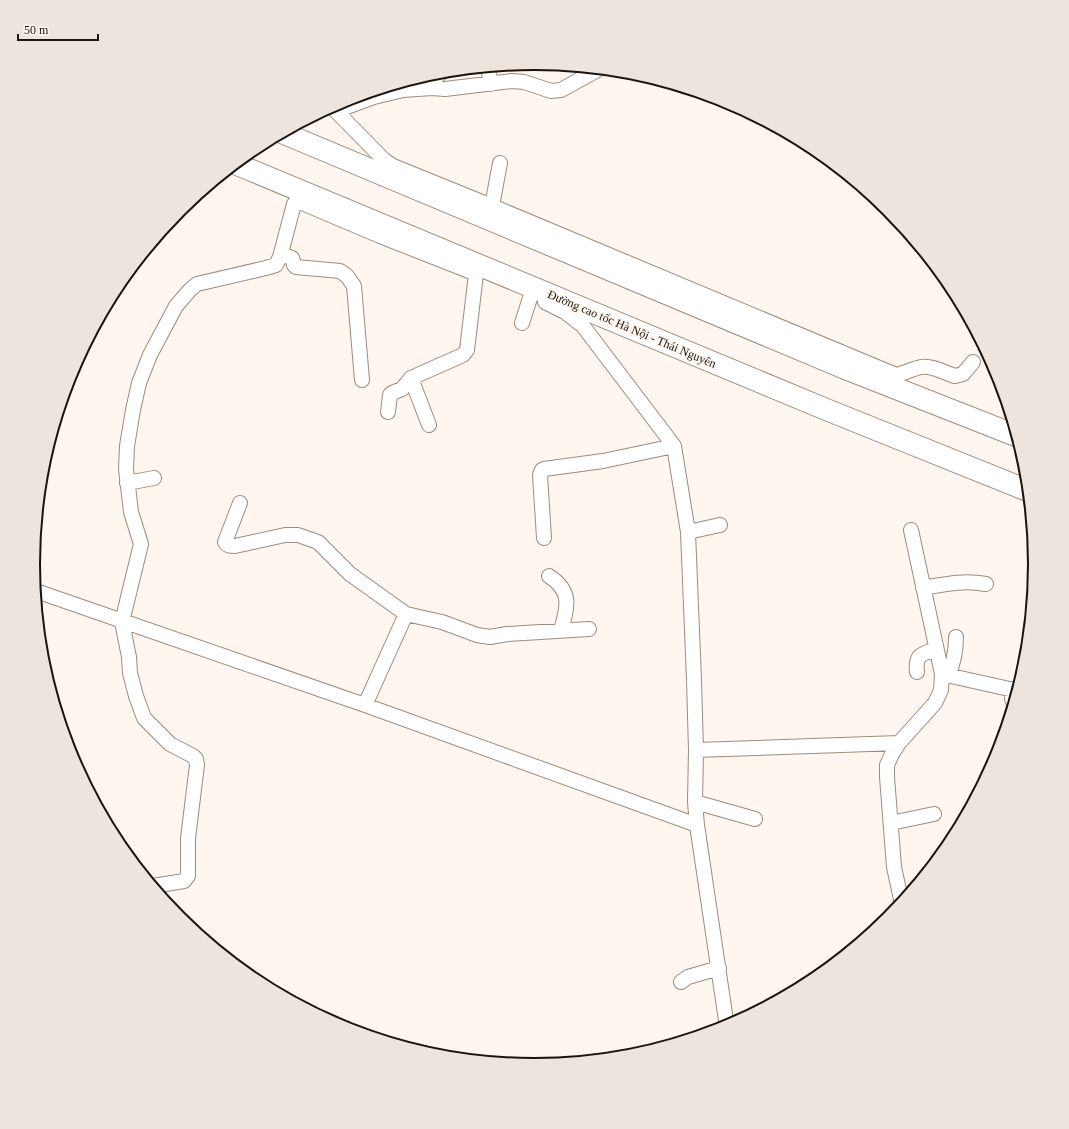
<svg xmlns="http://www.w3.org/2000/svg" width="1069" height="1129" viewBox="0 0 1069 1129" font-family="Georgia,serif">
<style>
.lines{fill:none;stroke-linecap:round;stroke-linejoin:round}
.minor-casing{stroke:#9c8c7b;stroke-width:16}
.highway-casing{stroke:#9c8c7b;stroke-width:23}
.minor{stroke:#fff;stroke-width:14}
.highway{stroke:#fff;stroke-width:21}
.labels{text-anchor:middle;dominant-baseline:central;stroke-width:4;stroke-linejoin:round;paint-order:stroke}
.street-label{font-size:12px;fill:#1a140d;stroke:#fef6ef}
.rim{fill:none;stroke:#1a140d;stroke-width:2}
</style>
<rect width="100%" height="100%" fill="#fef6ef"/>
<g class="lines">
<g class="minor-casing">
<path id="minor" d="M488,68L491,84
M426,88L433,80L441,73
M332,107L384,160L393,166L499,209L896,375C905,373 912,369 921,367C932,365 945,373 955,376L963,374L973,362
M336,111L374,97L403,90L432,88L445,89L512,81L524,82L551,91L561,90L599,69
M492,206L500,163
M281,254L292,258L294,265L296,267L340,271L347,276L354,286L362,380
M545,302L565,312L583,326L674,446L688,532L694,680L696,750L695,802L697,825
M522,323L531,295
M411,378L429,425
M388,412L390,395L392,393L402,389L411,378L463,355L467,350L476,274
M127,483L154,478
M240,503L225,542C227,546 231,546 235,546L285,535H298L318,542L350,574L406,614L442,622L477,635L490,637L507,634L589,629
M688,532L720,525
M544,538L540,475L542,470L544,469L603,461L674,446
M549,576C572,591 568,607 561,630
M923,588C946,584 963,580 986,584
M36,591L365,705L697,825L727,1027
M917,672C915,655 921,654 936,649
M942,674L1018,691
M948,676C954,662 956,652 956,637
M1012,689V699L1014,704
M365,705L406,614
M696,750L899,743
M695,802L755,819
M891,823L934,814
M153,886L184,881L188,876V838L197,765L196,759L193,756L170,744L144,718L136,696L130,673L129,657L122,622L141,544L131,512L126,469L127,446L133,410L139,383L150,355L176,306L190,290L197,284L266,268L276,265L280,257L294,204L296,202L302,203L380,236L469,271
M902,904L894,867L887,777V765L892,754L899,743L935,703L941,690L942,674L911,530
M681,982L688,977L719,968"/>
</g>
<g class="highway-casing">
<path id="highway" d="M283,133L844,368L1017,436
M236,164L825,409L1029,491"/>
</g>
<use href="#minor" class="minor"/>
<use href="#highway" class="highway"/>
</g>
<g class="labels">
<g class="street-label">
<text transform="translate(632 329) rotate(23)">Đường cao tốc Hà Nội - Thái Nguyên</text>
</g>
</g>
<path d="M0 0H1069V1129H0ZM40 564a494 494 0 1 1 988 0a494 494 0 1 1-988 0Z" fill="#ece4dd" fill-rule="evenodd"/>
<path class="rim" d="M40 564a494 494 0 1 1 988 0a494 494 0 1 1-988 0Z"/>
<path d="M18 34v6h80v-6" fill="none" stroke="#1a140d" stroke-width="2"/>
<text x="24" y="34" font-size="12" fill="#1a140d" stroke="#fef6ef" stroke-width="3" paint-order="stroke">50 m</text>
</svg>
